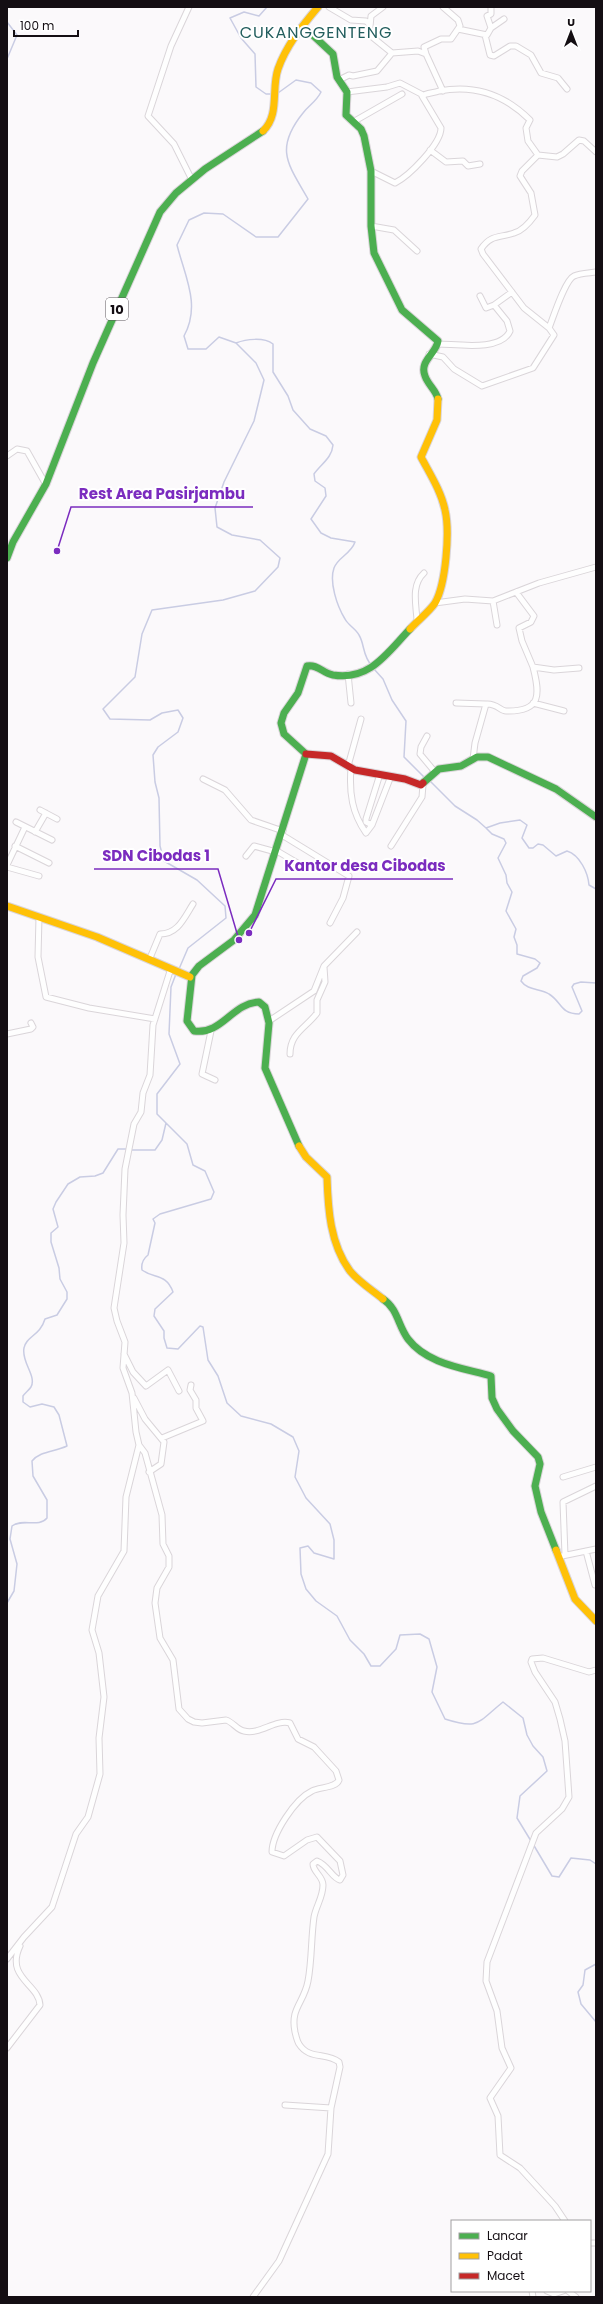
<svg xmlns="http://www.w3.org/2000/svg" width="603" height="2304" viewBox="0 0 603 2304" font-family="Poppins,sans-serif">
<style>
.lines{fill:none;stroke-linecap:round;stroke-linejoin:round}
.stream{stroke:#c9cce3;stroke-width:1.5}
.street-casing{stroke:#dad5d9;stroke-width:7}
.fast-casing{stroke:#dad5d9;stroke-width:9}
.slow-casing{stroke:#dad5d9;stroke-width:9}
.jam-casing{stroke:#dad5d9;stroke-width:9}
.street{stroke:#fefefe;stroke-width:5}
.fast{stroke:#4caf50;stroke-width:7}
.slow{stroke:#ffc107;stroke-width:7}
.jam{stroke:#c62828;stroke-width:7}
.labels{text-anchor:middle;dominant-baseline:central;stroke-width:4;stroke-linejoin:round;paint-order:stroke}
.shield{fill:#fff;stroke:#5a565a;stroke-width:1}
.shield-label{font-size:13px;font-weight:bold;fill:#140e13}
.quarter-label{font-size:16px;letter-spacing:1px;fill:#235e5e;stroke:#fff}
.leader{fill:none;stroke:#7b2cbf;stroke-width:1.5}
.callout-dot{fill:#7b2cbf;stroke:#fff;stroke-width:1.5}
.callout-label{font-size:15px;text-anchor:middle;font-weight:bold;fill:#7b2cbf;stroke:#fff;stroke-width:4;stroke-linejoin:round;paint-order:stroke}
</style>
<rect width="100%" height="100%" fill="#fbf9fb"/>
<g class="lines">
<path class="stream" d="M267,7L259,16L244,12L230,18L241,38L255,54L256,87L266,94H271
M7,22L17,35L7,59
M236,343C246,339 264,337 273,344V372L288,396L293,410L310,429L326,436L333,445C332,458 321,464 314,474L315,481L325,488L326,496L311,519L321,533L331,538L355,542C351,554 338,557 334,568C329,582 337,606 345,619C348,625 356,629 359,635C365,645 362,655 372,666
M374,669L383,679L392,700L406,721L404,757L425,778
M430,781L455,806L477,820L486,828L500,823L520,820L527,825L522,838L529,848H533L538,844L543,845L556,856L567,851C580,855 588,873 589,885L596,889
M486,828L492,834L504,839L506,843L498,858L506,875L507,883L512,892L506,911L516,929L514,937L517,945V954L535,959L540,963L537,968L523,976L521,981C528,991 540,988 549,994C562,1002 560,1014 579,1014L582,1011L572,987L574,984L581,982L596,983
M179,969L188,948L226,918L225,906L197,880L164,861L160,846L159,798L155,782L153,755L158,747L178,732L183,718L178,710L162,713L150,720L110,719L103,709L135,677L142,634L152,610L223,600L255,591L278,567L280,558L260,540L232,535L217,527L215,508L224,482L254,421L264,380L256,363L236,343L219,337L206,349H188L184,336C201,305 185,277 177,245L189,220L204,213L223,214L256,237H278L308,199C288,164 274,149 303,113C309,105 316,102 321,92L311,83L296,80L278,93
M176,974L171,987L169,1034L180,1064L157,1094V1114L187,1144L193,1165L205,1171L214,1192L211,1199L160,1214L153,1219L155,1223L148,1255C143,1259 141,1264 142,1270C154,1279 166,1273 173,1292L155,1309L154,1316L164,1331V1338L167,1348L178,1349L200,1326L203,1327L208,1360L218,1376L227,1403L241,1416L271,1424L293,1437L299,1451L295,1477L306,1498L330,1524L334,1540V1559L314,1553L308,1546L300,1548L301,1574L306,1589L316,1601L337,1616L350,1640L364,1654L371,1666H380L396,1649L400,1635L420,1634L429,1639L437,1667L432,1692L445,1719C479,1730 477,1723 503,1702L523,1718L527,1735L533,1746L543,1757L547,1771L520,1796L517,1818L531,1841
M130,1150H155L162,1140L166,1123
M7,1603L14,1591L17,1564L10,1539L12,1526C22,1518 39,1528 47,1518V1500L33,1476L32,1461C40,1451 54,1452 67,1446L59,1415L54,1407L42,1404L30,1407L23,1402V1396C25,1393 29,1390 31,1387C37,1376 21,1362 24,1348C26,1336 40,1336 45,1319L57,1315L67,1299V1292L60,1279L59,1268L51,1242V1233L58,1227L53,1209L56,1202L68,1184L80,1177L95,1176L103,1173L118,1149H127
M533,1844L552,1876L559,1877L571,1858L590,1860L596,1864
M596,1964L585,1970L583,1985L578,1992L581,2004L596,2022"/>
<g class="street-casing">
<path id="street" d="M189,7L171,46L148,116L174,144L192,180
M329,7L351,20L366,21L369,24L371,36L392,53
M491,7V14L487,16L491,28
M370,27L371,16L383,7
M458,29L487,35L491,28L504,19
M485,35L490,55L494,56L510,46H516L531,55L541,73L558,78L567,89
M426,54L424,47L441,39H451L460,26L458,20L443,7
M339,80L349,75L353,76L377,71L392,53L418,51L426,54L443,91
M347,92L387,87L400,83L423,95
M353,122L402,94
M430,150L446,162L463,161L468,166L480,164
M538,155L522,171L520,176L531,193L535,215C530,222 522,231 514,233C500,238 491,234 481,249L483,254L524,308L549,328
M371,171L395,183C409,176 441,144 441,128L422,96C426,93 434,93 439,91C475,84 505,95 530,120L526,128L528,141L538,155L557,157L563,154L579,140L584,141L596,152
M371,226L394,230L417,251
M480,296L486,308L494,305
M438,344C456,344 501,352 510,331L507,321L494,305L512,292
M429,354L443,357L454,369L482,386L533,368L554,335L549,328C553,318 565,280 574,276C580,273 589,273 596,272
M7,456L17,449L27,451L45,483
M516,592L534,616L531,622L519,628L522,641L533,667L554,670L579,668
M493,601L497,625
M435,603L465,599L493,601L539,583L596,567
M417,620C416,604 411,585 424,573
M348,674L351,703
M456,703L486,704
M533,703L564,711
M427,736L421,747L420,754L435,772
M473,759L475,743L486,704C497,703 500,711 506,711C542,712 540,694 533,667
M348,766L361,719
M351,768C349,793 352,813 366,833L372,825
M380,774L366,819V822L372,825L391,776
M203,779L225,790L251,820L283,831
M40,810L57,819
M16,822L52,840
M35,832L46,813
M282,835L349,876L343,898L330,923
M15,846L49,863
M391,846L422,797L423,785
M277,851L306,868
M246,856L254,846L276,852
M7,865L25,827
M7,867L39,876
M39,917L38,957L46,997L89,1008L155,1019
M150,958L160,934C178,934 184,918 193,904
M269,1021L314,991L324,966L357,932
M211,1031L202,1074L215,1080
M7,1034L31,1029L33,1027L31,1023
M290,1054C290,1033 306,1028 317,1013V1000L325,982L324,967
M124,1354L133,1372L146,1386L168,1370L179,1391
M134,1398L145,1419L164,1442L161,1464L149,1472
M162,1438L203,1421L196,1408V1400L190,1390L191,1385
M139,1445L145,1453L162,1515L163,1544L169,1556V1567L157,1588L155,1603L160,1638L173,1660L179,1709L188,1719L194,1722L202,1723L226,1720C233,1722 237,1730 244,1731C260,1735 275,1719 290,1723L298,1739L314,1747L336,1771L339,1780C336,1788 319,1787 312,1791C295,1799 272,1834 272,1852L284,1856L307,1840L317,1837L340,1861L343,1875L340,1880C332,1878 328,1865 317,1861L313,1864C313,1872 323,1876 323,1885C323,1897 316,1906 314,1917C311,1938 312,1960 308,1981C304,2003 290,2008 295,2032C296,2036 297,2041 299,2044C309,2060 326,2052 339,2062L340,2067L331,2108L328,2154L279,2261L253,2297
M563,1477L596,1467
M586,1551L595,1585
M565,1555L563,1502L596,1486
M562,1556L596,1549
M7,1959L24,1937L52,1907L76,1834L88,1817L100,1774L99,1738L104,1697L99,1653L92,1630L98,1596L124,1551L126,1497L139,1445L136,1432L132,1393L123,1368L125,1342L117,1321L114,1308L124,1243L123,1215L125,1169L134,1124L141,1112L143,1093L150,1075L153,1025L171,968
M7,2048L40,2005C39,1984 5,1978 20,1946
M285,2105L331,2108
M565,2221L555,2206L520,2168L500,2155L498,2116L490,2098L511,2068L502,2048L497,2011L486,1981L487,1962L536,1833L562,1809L569,1797L565,1741L560,1719L555,1702L535,1672L531,1662L532,1659L543,1658L589,1672L596,1670
M590,2243H596
M532,2291L533,2297
M547,2291L554,2294L563,2291
M568,2291L576,2297"/>
</g>
<g class="fast-casing">
<path id="fast" d="M304,27L333,54L337,77L347,92L346,115L361,129L364,136L371,171V226L374,253L402,310L438,341C436,354 419,361 425,376C428,385 436,390 438,399
M7,558L13,542L46,484L93,363L160,212L176,193L205,169L263,131
M306,754L284,734L281,723L284,713L298,693L307,666C317,664 323,673 333,675C370,681 387,653 410,629
M423,783L439,769L461,766L477,757H488L556,789L596,817
M299,1146L265,1068L269,1023L265,1007L259,1002C232,1003 222,1035 194,1031L187,1021L192,975L199,966L234,940L255,915L306,754
M383,1299C398,1309 398,1326 408,1339C427,1364 463,1368 491,1376L492,1398L497,1409L513,1431L538,1457L540,1464L535,1486L541,1512L556,1550"/>
</g>
<g class="slow-casing">
<path id="slow" d="M263,131C280,115 271,89 278,69C286,46 302,26 318,7
M410,629C417,621 429,612 435,603C446,584 450,531 445,510C441,491 430,474 421,457L437,420L438,399
M7,906L97,937L190,977
M299,1146L306,1157L327,1177C328,1209 330,1244 350,1271C359,1282 372,1290 383,1299
M556,1550L575,1599L596,1621"/>
</g>
<g class="jam-casing">
<path id="jam" d="M306,754L331,756L355,770L405,779L421,785L423,783"/>
</g>
<use href="#street" class="street"/>
<use href="#fast" class="fast"/>
<use href="#slow" class="slow"/>
<use href="#jam" class="jam"/>
</g>
<g class="labels">
<rect class="shield" x="106" y="298" width="22" height="22" rx="3"/>
<g class="shield-label">
<text x="117" y="309">10</text>
</g>
<g class="quarter-label">
<text x="316" y="32">CUKANGGENTENG</text>
</g>
</g>
<path class="leader" d="M57 551L71 507H253M239 940L218 869H94M249 933L276 879H453"/>
<g class="callout-dot">
<circle cx="57" cy="551" r="4"/>
<circle cx="239" cy="940" r="4"/>
<circle cx="249" cy="933" r="4"/>
</g>
<g class="callout-label">
<text x="162" y="499">Rest Area Pasirjambu</text>
<text x="156" y="861">SDN Cibodas 1</text>
<text x="365" y="871">Kantor desa Cibodas</text>
</g>
<rect width="603" height="2304" fill="none" stroke="#140e13" stroke-width="16"/>
<rect x="451" y="2220" width="140" height="72" fill="#ffffff" stroke="#a19fa1"/>
<rect x="459" y="2233" width="20" height="6" fill="#4caf50" stroke="#a19fa1"/>
<text x="487" y="2240" font-size="12" fill="#140e13">Lancar</text>
<rect x="459" y="2253" width="20" height="6" fill="#ffc107" stroke="#a19fa1"/>
<text x="487" y="2260" font-size="12" fill="#140e13">Padat</text>
<rect x="459" y="2273" width="20" height="6" fill="#c62828" stroke="#a19fa1"/>
<text x="487" y="2280" font-size="12" fill="#140e13">Macet</text>
<g transform="translate(571 32)" stroke="#ffffff" stroke-width="3" paint-order="stroke">
<path d="M0-3L7 15L0 10L-7 15Z" fill="#140e13"/>
<text y="-6" font-size="11" font-weight="bold" text-anchor="middle" fill="#140e13">U</text>
</g>
<path d="M14 30v6h64v-6" fill="none" stroke="#140e13" stroke-width="2"/>
<text x="20" y="30" font-size="12" fill="#140e13" stroke="#ffffff" stroke-width="3" paint-order="stroke">100 m</text>
</svg>
